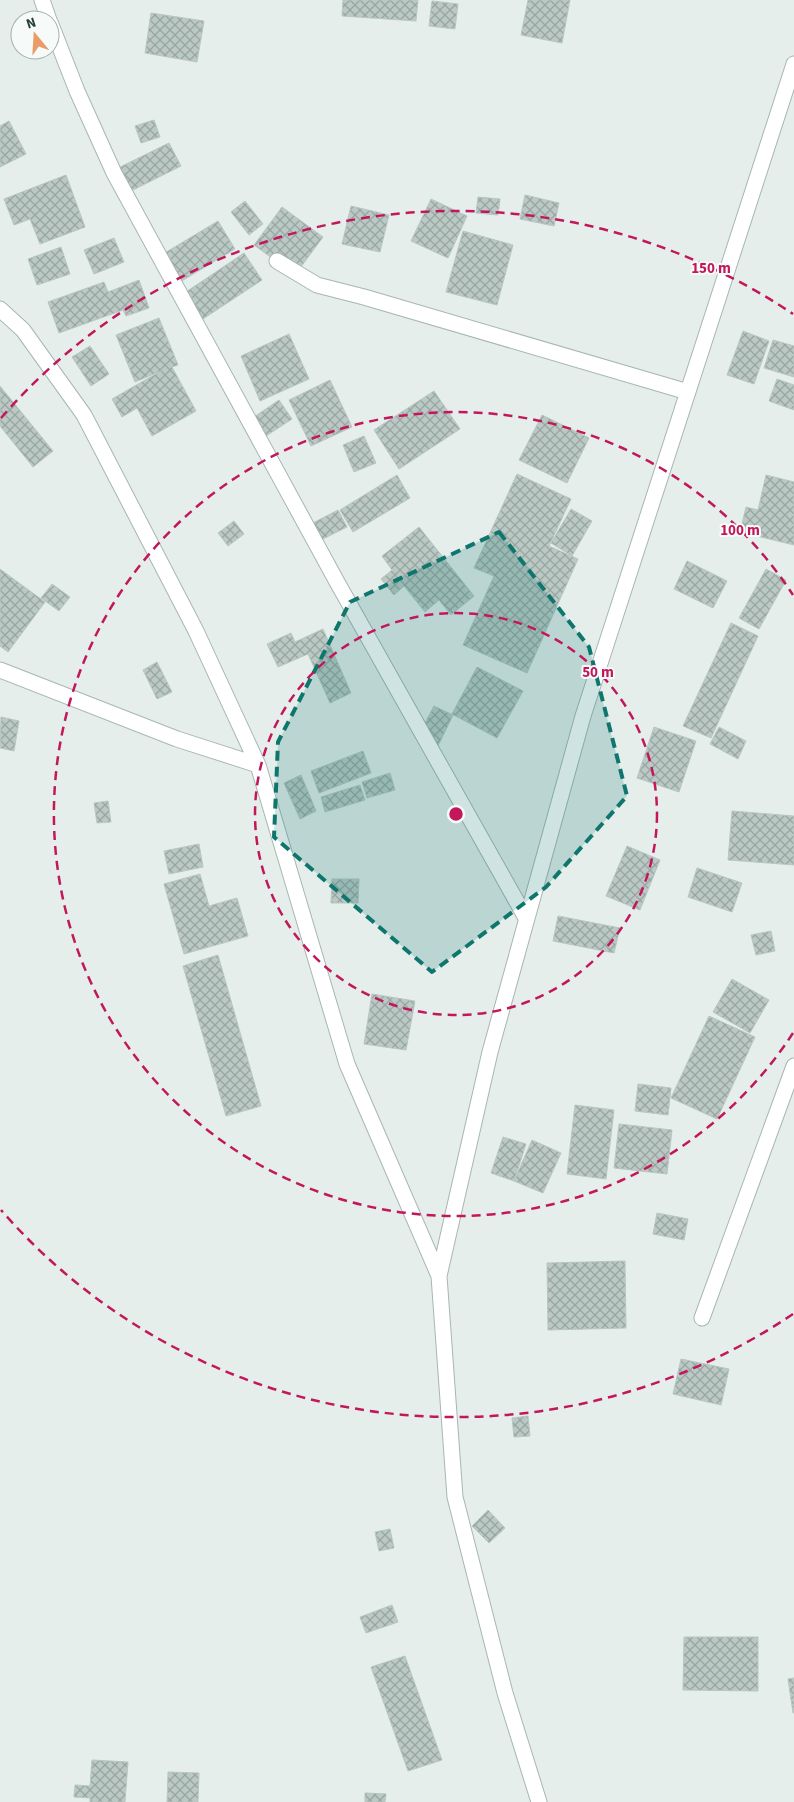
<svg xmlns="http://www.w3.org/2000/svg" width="794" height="1802" viewBox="0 0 794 1802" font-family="'Source Sans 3',sans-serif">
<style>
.building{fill:url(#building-cross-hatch);stroke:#b8c7c3}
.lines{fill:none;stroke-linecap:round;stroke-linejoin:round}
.minor-casing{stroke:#a8b6b3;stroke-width:17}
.minor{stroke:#fff;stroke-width:15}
.marked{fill:#0f766e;fill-opacity:0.2;stroke:#0f766e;stroke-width:4;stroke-dasharray:10 6;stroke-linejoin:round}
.ring{fill:none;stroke:#c2185b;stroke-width:2.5;stroke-dasharray:9 6}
.centre{fill:#c2185b;stroke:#f6faf9;stroke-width:2.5}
.ring-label{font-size:15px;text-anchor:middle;font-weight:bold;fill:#c2185b;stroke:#f6faf9;stroke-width:4;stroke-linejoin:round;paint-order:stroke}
</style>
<defs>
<pattern id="building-cross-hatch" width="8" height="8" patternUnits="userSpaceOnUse" patternTransform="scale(1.25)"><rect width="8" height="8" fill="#bbc9c5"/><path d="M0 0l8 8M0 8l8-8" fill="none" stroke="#98a5a1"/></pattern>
</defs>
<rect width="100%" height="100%" fill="#e6eeeb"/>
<path class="building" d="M343,0H418L416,21L342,16Z
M528,0H570L562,43L521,35Z
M432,1L458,4L455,29L429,26Z
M151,13L204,21L197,62L145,53Z
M154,120L160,137L141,143L135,126Z
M9,121L26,154L0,167V126Z
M169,143L181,166L121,196L110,172Z
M66,175L85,227L40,244L30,219L14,225L4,199Z
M525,195L559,203L554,226L520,219Z
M478,197L500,199L498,215L476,213Z
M431,199L467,216L448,258L411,241Z
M245,201L263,224L249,235L231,212Z
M351,206L389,215L380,252L342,244Z
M282,207L323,237L295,275L254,245Z
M218,221L235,249L175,285L158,257Z
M463,231L513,245L497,305L446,292Z
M114,238L124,262L94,274L84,250Z
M61,247L70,274L37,285L28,259Z
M244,253L262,280L203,319L186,292Z
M139,280L149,308L126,316L123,310L59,333L48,302L104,282L108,292Z
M159,318L178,365L172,367L196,411L152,436L137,408L122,417L112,399L161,371L135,382L116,335Z
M743,331L769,341L754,384L727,375Z
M289,334L309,379L260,401L241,356Z
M773,340L794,346V377L764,368Z
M90,346L109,374L91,386L72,357Z
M777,379L794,385V410L769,401Z
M330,380L352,427L311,446L289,400Z
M0,386L53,451L33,467L0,426Z
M434,391L460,429L399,469L374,430Z
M279,400L292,419L263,438L251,419Z
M542,415L589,438L567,483L519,460Z
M364,436L376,463L354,472L343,445Z
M517,474L571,499L549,546L578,559L527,673L463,645L494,576L474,568Z
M397,475L410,498L353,532L340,510Z
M766,475L794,482V545L740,532L746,507L758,510Z
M571,509L592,521L572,556L551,543Z
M338,510L347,527L317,542L309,525Z
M234,521L244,534L228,546L218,533Z
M419,527L474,596L451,615L439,600L425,612L404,586L394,595L381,579L392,570L382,556Z
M687,561L727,581L713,608L674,589Z
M0,569L45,602L8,652L0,646Z
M766,569L786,580L759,629L739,618Z
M52,584L70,597L59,611L41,598Z
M731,623L758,636L711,738L683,726Z
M323,629L351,693L330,703L308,654L278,667L267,644L291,633L295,642Z
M157,662L172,692L157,699L143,670Z
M477,667L523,691L497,738L452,714Z
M434,706L453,715L437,748L417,738Z
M1,717L19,721L14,751L0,748Z
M654,727L696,741L679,792L637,778Z
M719,727L746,741L738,759L710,744Z
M363,751L371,773L319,793L311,771Z
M390,773L395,790L367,798L362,782Z
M301,775L316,811L300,819L284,783Z
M360,785L365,800L325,812L321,797Z
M108,801L111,822L97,823L94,803Z
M732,811L794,816V865L728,860Z
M199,844L203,867L169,874L164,851Z
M627,846L660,860L640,910L606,896Z
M697,868L742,883L732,912L688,897Z
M200,874L209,906L237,898L248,936L184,954L164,884Z
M332,879H359L358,903H331Z
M558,916L620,928L614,953L553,941Z
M771,931L775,951L756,955L751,935Z
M218,955L261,1106L226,1116L183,966Z
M732,979L769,1000L750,1033L713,1012Z
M372,994L415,1001L406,1050L364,1044Z
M709,1016L755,1037L717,1119L671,1098Z
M638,1084L671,1088L668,1115L635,1111Z
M575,1105L614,1110L606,1179L567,1174Z
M619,1124L672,1130L667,1174L614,1168Z
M503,1137L526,1144L514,1181L491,1173Z
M532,1140L561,1153L543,1193L514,1181Z
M657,1213L688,1219L684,1240L653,1234Z
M625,1261L626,1328L548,1330L547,1263Z
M681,1359L729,1369L721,1405L673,1394Z
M528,1416L530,1436L514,1437L512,1418Z
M488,1510L505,1528L489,1543L472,1526Z
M390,1529L394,1548L379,1551L375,1532Z
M392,1605L398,1622L366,1633L360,1617Z
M684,1637H758V1691L683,1690Z
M405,1656L442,1760L408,1771L371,1667Z
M794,1678V1713H793L788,1679Z
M92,1760L128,1762L125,1802H90V1798L74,1797L75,1785L90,1786Z
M168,1772L199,1773L198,1802H167Z
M365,1793L386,1794L385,1802H365Z"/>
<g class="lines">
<g class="minor-casing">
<path id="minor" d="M42,0L49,20
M50,22L77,91L114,173L337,582L526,918
M277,261L317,285L364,297L688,392
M0,309L23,330L84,415L196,631L258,765L347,1064L439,1276
M0,670L177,739L258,765
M702,1318L794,1066
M539,1802L505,1693L455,1497L439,1276L490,1052L583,716L794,64"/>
</g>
<use href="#minor" class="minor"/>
</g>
<path class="marked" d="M499,532L589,647L627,796L546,887L432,972L274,837L278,742L350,602Z"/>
<g class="ring">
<circle cx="456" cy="814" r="201"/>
<path d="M793 1033A402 402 0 1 1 793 595"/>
<path d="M793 1314A603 603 0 0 1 1 1210M1 418A603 603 0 0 1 793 314"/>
</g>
<circle cx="456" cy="814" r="8" class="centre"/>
<g class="ring-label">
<text x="711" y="273">150 m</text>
<text x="740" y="535">100 m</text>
<text x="598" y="677">50 m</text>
</g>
<g transform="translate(35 35) rotate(342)"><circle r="24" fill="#f6faf9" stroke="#a2afad"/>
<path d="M0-4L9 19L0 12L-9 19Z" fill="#ea9b67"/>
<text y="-8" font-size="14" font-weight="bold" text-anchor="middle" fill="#253f3c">N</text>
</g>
</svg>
